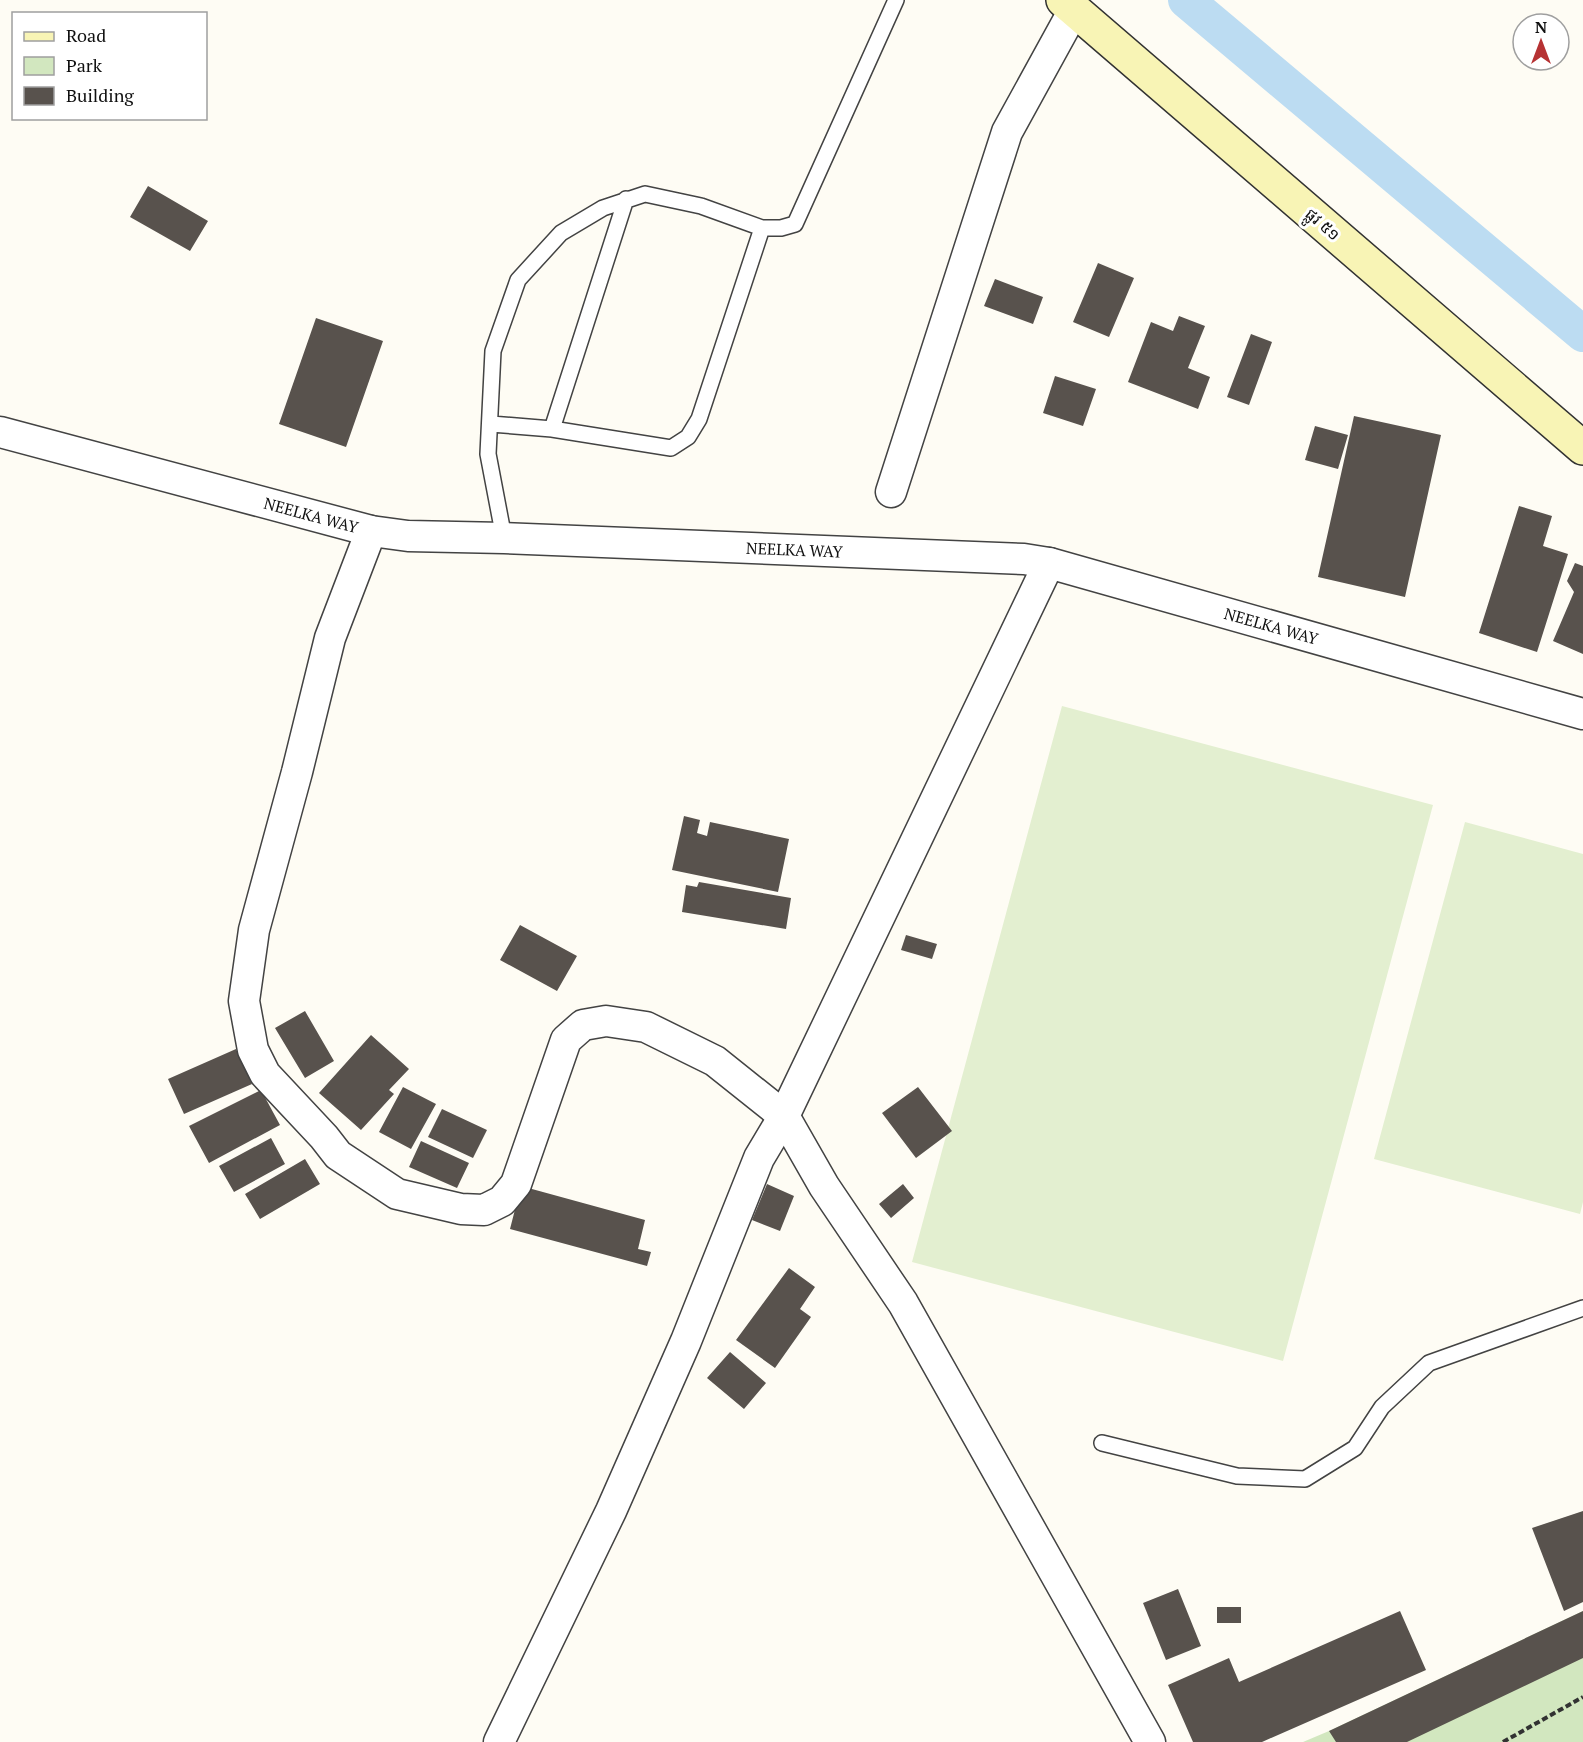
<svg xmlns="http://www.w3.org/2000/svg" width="1583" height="1742" viewBox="0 0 1583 1742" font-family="'PT Serif','Noto Sans Khmer',serif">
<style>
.green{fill:#d2e7bf}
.pitch{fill:#e3efd0}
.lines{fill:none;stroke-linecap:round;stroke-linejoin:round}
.canal{stroke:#bcdcf2;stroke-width:36}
.building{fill:#58524d}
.lane-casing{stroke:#434343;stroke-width:18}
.street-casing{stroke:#434343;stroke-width:33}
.secondary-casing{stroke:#323232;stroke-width:36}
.path{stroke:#323232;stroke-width:4;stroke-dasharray:6 3;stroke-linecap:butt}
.lane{stroke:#fff;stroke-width:15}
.street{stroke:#fff;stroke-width:30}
.secondary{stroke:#f8f4b5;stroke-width:33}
.labels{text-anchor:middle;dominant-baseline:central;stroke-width:6;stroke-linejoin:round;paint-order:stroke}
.street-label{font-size:16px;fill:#101010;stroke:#fff}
</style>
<rect width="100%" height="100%" fill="#fefcf4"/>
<path class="green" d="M1583,1611V1742H1303L1329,1731Z"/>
<path class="pitch" d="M1062,706L1433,805L1283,1361L912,1262Z
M1465,822L1583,854V1202L1580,1214L1374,1159Z"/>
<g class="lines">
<path class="canal" d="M1186,0L1583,334"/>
</g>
<path class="building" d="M148,186L208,221L190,251L130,217Z
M1098,263L1134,278L1109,337L1073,322Z
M995,279L1043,297L1033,324L984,306Z
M1179,316L1205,326L1188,368L1210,377L1198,409L1128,382L1151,322L1173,331Z
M316,318L383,341L346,447L279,424Z
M1251,334L1272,342L1249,405L1227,397Z
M1055,376L1096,389L1083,426L1043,413Z
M1354,416L1441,435L1405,597L1318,577Z
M1315,426L1348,435L1338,469L1305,460Z
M1519,506L1552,516L1543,546L1568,554L1537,652L1479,633Z
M1575,563L1583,566V654L1553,641L1574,592L1567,581Z
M684,816L700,820L697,833L707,836L710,822L789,839L778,892L672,870Z
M699,882L791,898L786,929L682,912L686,885L697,887Z
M520,925L577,956L557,991L500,960Z
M906,935L937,944L932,959L901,950Z
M305,1011L334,1061L305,1078L275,1028Z
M371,1035L409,1069L389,1090L394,1094L361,1130L319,1093Z
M236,1049L252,1084L184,1114L168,1079Z
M403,1087L436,1104L411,1149L379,1132Z
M918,1087L952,1131L916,1158L882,1113Z
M261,1090L280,1125L209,1163L189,1126Z
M442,1109L487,1130L473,1158L428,1137Z
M271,1138L285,1164L234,1192L219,1166Z
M421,1141L469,1163L457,1188L409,1167Z
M305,1159L320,1184L260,1219L245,1194Z
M767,1184L794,1196L780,1231L752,1220Z
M903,1184L914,1198L891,1218L879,1204Z
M521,1186L645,1220L638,1249L651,1252L647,1266L510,1229Z
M789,1268L815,1287L800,1309L811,1317L775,1368L736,1340Z
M730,1352L766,1383L744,1409L707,1378Z
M1583,1511V1602L1564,1611L1532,1528Z
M1178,1589L1201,1646L1166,1660L1143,1603Z
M1217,1607H1241V1623H1217Z
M1400,1611L1426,1670L1262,1742H1193L1168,1685L1229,1658L1239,1682Z
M1583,1611V1658L1407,1742H1336L1329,1731Z"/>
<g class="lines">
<g class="lane-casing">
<path id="lane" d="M491,424L552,429L671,448L688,437L699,419L762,228
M552,429L626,199
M504,538L488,454L493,351L518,280L561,233L603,208L645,194L701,206L762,228H781L795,224L896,0
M1102,1443L1237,1476L1305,1479L1355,1448L1382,1407L1429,1363L1583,1308"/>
</g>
<g class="street-casing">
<g id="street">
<path id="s1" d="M0,432L371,531L408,536L504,538L1024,559L1049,563L1583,714"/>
<path d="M891,492L1007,132L1074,10"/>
<path d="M371,531L330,638L297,772L254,930L244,1001L253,1050L265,1074L324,1137L338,1155L397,1194L461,1209L484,1210L502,1201L516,1184L566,1040L583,1025L606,1021L646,1027L715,1061L784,1116L824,1186L903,1303L1150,1742"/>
<path d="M499,1742L611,1511L686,1341L759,1158L784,1116L1049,563"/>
</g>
</g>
<g class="secondary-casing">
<path id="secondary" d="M1063,0L1583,448"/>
</g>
<path class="path" d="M1503,1742L1583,1697"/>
<use href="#lane" class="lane"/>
<use href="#street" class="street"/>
<use href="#secondary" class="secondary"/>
</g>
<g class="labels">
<g class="street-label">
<text transform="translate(1323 224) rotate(41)">ផ្លូវ ៥១</text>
<text stroke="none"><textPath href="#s1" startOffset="322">NEELKA WAY</textPath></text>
<text stroke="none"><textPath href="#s1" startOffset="808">NEELKA WAY</textPath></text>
<text stroke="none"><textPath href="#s1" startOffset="1294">NEELKA WAY</textPath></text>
</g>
</g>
<rect x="12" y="12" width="195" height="108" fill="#ffffff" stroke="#9f9f9f" stroke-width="1.5"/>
<rect x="24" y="32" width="30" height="9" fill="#f8f4b5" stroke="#9f9f9f" stroke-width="1.5"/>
<text x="66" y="42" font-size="18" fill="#101010">Road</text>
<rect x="24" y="57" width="30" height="18" fill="#d2e7bf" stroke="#9f9f9f" stroke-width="1.5"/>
<text x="66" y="72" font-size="18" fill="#101010">Park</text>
<rect x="24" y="87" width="30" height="18" fill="#58524d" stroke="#9f9f9f" stroke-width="1.5"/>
<text x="66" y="102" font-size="18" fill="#101010">Building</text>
<g transform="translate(1541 42)"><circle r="28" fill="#ffffff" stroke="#9f9f9f" stroke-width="1.5"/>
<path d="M0-4.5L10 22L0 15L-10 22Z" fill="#b63233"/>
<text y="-9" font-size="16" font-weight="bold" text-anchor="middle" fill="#101010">N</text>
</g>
</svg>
